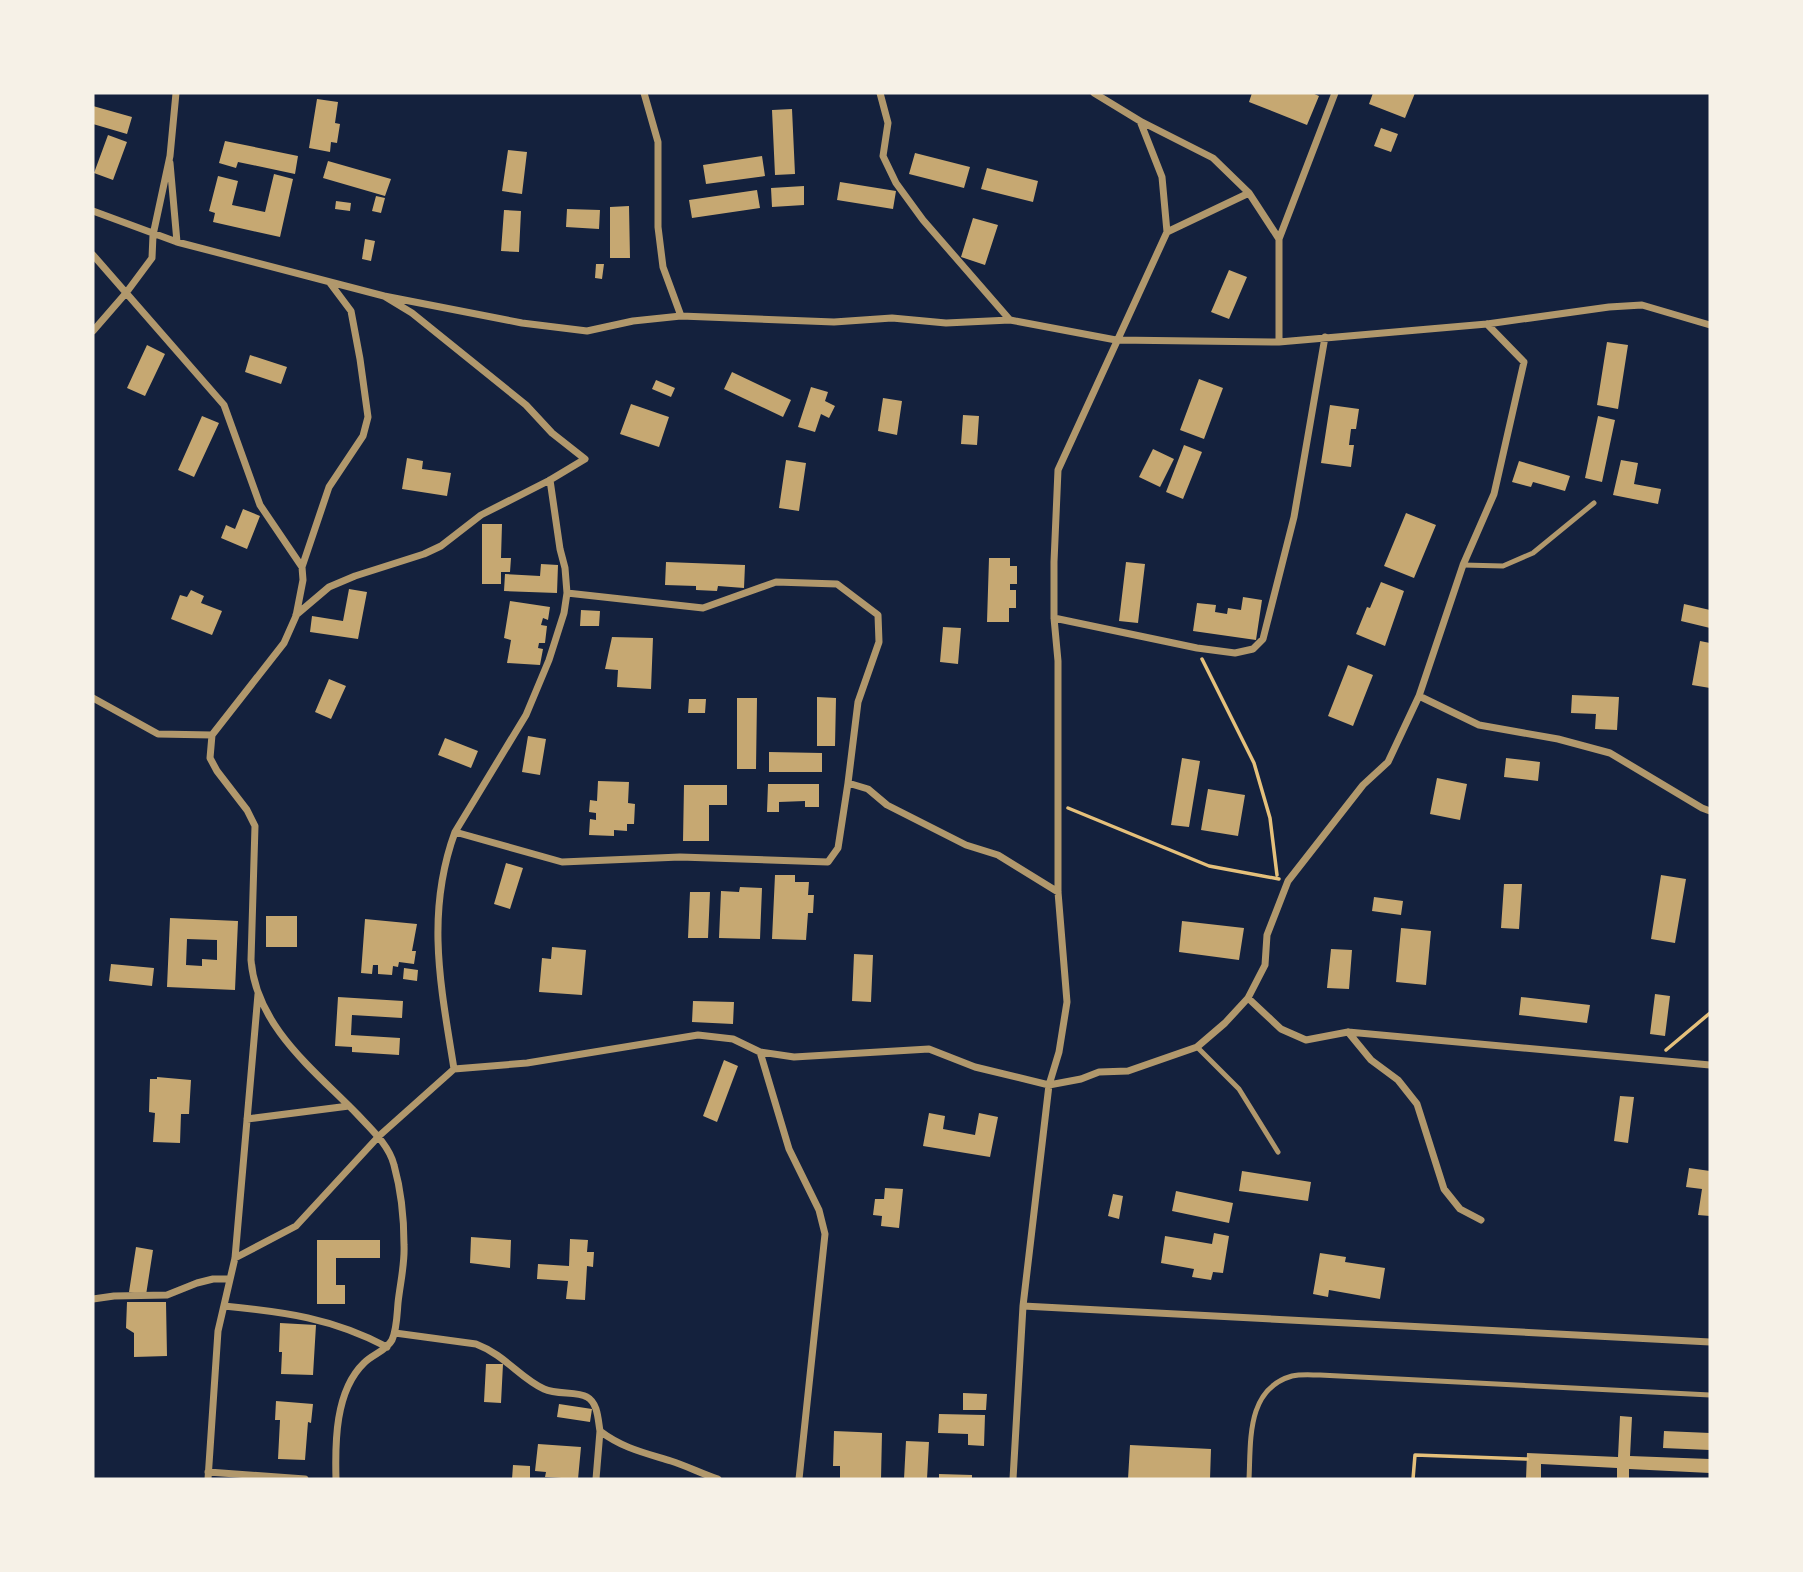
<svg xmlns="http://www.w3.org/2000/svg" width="1803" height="1572" viewBox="0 0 1803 1572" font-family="'DejaVu Sans',sans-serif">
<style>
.building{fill:#c6a872;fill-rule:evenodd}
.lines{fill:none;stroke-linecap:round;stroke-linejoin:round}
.path{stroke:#e5c07b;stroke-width:3.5}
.service{stroke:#b1986c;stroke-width:5}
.minor{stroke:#b1986c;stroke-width:7}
</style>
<rect width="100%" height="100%" fill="#14213d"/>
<path class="building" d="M1252,93H1312L1319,96L1307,125L1249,102Z
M1373,93H1415L1405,118L1369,104Z
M317,99L338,102L335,123L340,124L337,143L331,142L330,152L309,148Z
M93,106L132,117L127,134L93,124Z
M792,109L795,174L775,175L772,110Z
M1381,128L1398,134L1391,152L1374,146Z
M108,135L127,142L113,180L94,173Z
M225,141L298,156L295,174L238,162L236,168L219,163Z
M508,150L527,152L522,194L502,191Z
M915,153L970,167L964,188L909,174Z
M762,156L765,176L706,184L703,165Z
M328,161L391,179L385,196L323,178Z
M987,168L1038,181L1033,202L981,189Z
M274,174L293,179L280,237L213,222L215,213L209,211L218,176L238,181L232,205L265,212Z
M840,182L896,191L893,209L837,200Z
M804,186V205L772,207L771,188Z
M757,190L760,208L692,218L689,200Z
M376,196L385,198L381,213L372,211Z
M336,201L351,203L350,211L335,209Z
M629,206L630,258H610V207Z
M567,209L600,210L599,229L566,227Z
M504,210L521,211L519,252L501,251Z
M973,218L998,225L985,265L961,257Z
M365,239L375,241L371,261L362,259Z
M596,264H604L602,279L595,278Z
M1229,270L1247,277L1229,319L1211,312Z
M1607,342L1628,345L1618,409L1597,405Z
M147,345L165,354L145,396L127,388Z
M250,355L287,367L281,384L245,372Z
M732,372L791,400L783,417L724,389Z
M1199,379L1223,388L1204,439L1180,430Z
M656,380L675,388L671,397L652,389Z
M811,387L828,392L825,401L835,406L829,418L821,414L815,432L798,427Z
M883,398L902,401L897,435L878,431Z
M631,404L669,417L659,447L620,434Z
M1330,405L1359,409L1356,429H1351L1349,445H1354L1351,467L1321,463Z
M963,415L979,416L977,445L961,444Z
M202,416L219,423L194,477L178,470Z
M1598,416L1615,420L1602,482L1585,478Z
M1184,445L1202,452L1183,499L1166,492Z
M1153,449L1174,459L1160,487L1139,477Z
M407,458L423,461L422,469L451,473L447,496L402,489Z
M786,460L806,463L799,511L779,508Z
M1621,460L1638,463L1634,484L1661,489L1658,504L1613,495Z
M1519,461L1570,476L1565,491L1533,482L1531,487L1512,482Z
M243,509L260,516L247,549L221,538L226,525L235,529Z
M1406,513L1436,525L1414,578L1384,566Z
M482,524H502L501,558H511L510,572H501V584H482Z
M989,558H1010V566H1017V584H1010V590H1016V608H1009V622H987Z
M666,562L745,565L744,588L718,586L717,591L696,590V586L665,585Z
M1126,562L1145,564L1138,623L1119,621Z
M541,564L558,565L557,593L504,591L505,574L540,576Z
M1381,582L1404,591L1385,646L1356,634L1367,607L1370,608Z
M349,589L367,592L358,639L310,632L312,616L343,621Z
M191,590L204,596L201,603L222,611L212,635L171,619L180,595L187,597Z
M1243,597L1262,600L1256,640L1193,631L1197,603L1216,605L1215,612L1227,614L1228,608L1241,610Z
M510,601L550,607L548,620L543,618L541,625L547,626L545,643H539L538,648L543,649L540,665L507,663L511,640L504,638Z
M1684,604L1710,610V628L1681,621Z
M581,610L600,611L599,626H580Z
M943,627L961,628L958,664L940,662Z
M612,637L653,638L651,689L617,687L618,670L605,669Z
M1700,641L1710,643V688L1692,685Z
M1348,665L1373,675L1353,726L1328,716Z
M329,679L346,686L331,719L315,712Z
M1572,695L1619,697L1617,730L1595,729L1596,714L1571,713Z
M817,697L836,698L835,746H817Z
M737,698H757L756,769H737Z
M689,699H706L705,713H688Z
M528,736L546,739L540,775L522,772Z
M445,738L478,751L471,768L438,755Z
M769,752L822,753V772H769Z
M1182,758L1200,761L1189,827L1171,825Z
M1506,758L1540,762L1538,781L1504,777Z
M1437,778L1467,784L1460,820L1430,814Z
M598,781L629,782L628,803L635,804L634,824H627V831L614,830V836L589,835L590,819L596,820V813L589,812L590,800L597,801Z
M768,784H819V807H805V801L779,802V812H767Z
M684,785H727V805H709V841H683Z
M1208,789L1245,795L1238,836L1201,830Z
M506,863L523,868L510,909L494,904Z
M775,875H795V882H809L808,895H814L813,913H808L806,940L772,939Z
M1661,875L1686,879L1675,943L1651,939Z
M1504,884H1522L1519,929L1501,928Z
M740,887L762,888L760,939L719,938L721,891L739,892Z
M690,892H710L708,938H688Z
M1374,897L1403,901L1401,915L1372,911Z
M266,916H297V947H266Z
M170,918L238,921L235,990L167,987ZM187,939L217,940V960L202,959V966L186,965Z
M365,919L417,924L412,951H416L414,964L399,962L398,967L393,966L392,975L378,974V965H373L372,974L361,973Z
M1182,921L1244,928L1239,960L1179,952Z
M1401,928L1431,931L1426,985L1396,982Z
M552,947L586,950L582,995L539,992L542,958L551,959Z
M1331,949L1352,950L1349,989L1327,988Z
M854,954L873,955L871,1002L852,1001Z
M111,964L154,968L152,986L109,981Z
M404,968L418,970L417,981L403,979Z
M1655,994L1670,996L1665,1036L1650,1034Z
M338,997L403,1001L402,1018L352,1015L351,1035L400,1038L399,1055L352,1052V1047L335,1046Z
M1521,997L1590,1005L1587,1023L1519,1015Z
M693,1001L734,1002L733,1024L692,1022Z
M724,1060L738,1066L717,1122L703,1116Z
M157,1077L191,1080L189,1114H181L180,1143L153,1142L155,1113L149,1112L150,1079H157Z
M1620,1096L1634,1097L1628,1143L1614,1141Z
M929,1113L945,1116L943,1129L975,1135L979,1113L998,1117L990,1157L923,1146Z
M1689,1168L1710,1171V1216L1698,1215L1702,1189L1686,1187Z
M1242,1171L1311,1182L1308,1201L1239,1191Z
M885,1188L903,1189L899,1228L881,1226L882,1216L873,1215L875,1199H884Z
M1176,1191L1233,1203L1229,1223L1172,1211Z
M1113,1194L1123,1196L1119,1219L1108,1216Z
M1214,1233L1229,1236L1223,1273L1213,1272L1211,1280L1192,1277L1194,1269L1161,1263L1165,1236L1212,1244Z
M471,1237L511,1240L510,1268L470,1263Z
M570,1239L588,1240L587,1252H594L593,1267L587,1266L585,1300L566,1299L568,1281L537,1279L538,1264L569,1266Z
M317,1240H380V1258H336V1285H345V1304H317Z
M136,1247L153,1250L146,1295L129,1292Z
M1320,1253L1346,1257L1345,1262L1385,1268L1380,1299L1329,1290L1328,1297L1313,1294Z
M127,1302H166L167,1356L134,1357V1333L126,1328Z
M280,1323L316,1325L313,1375L281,1374L282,1352H279Z
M486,1364H503L501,1403L484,1402Z
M963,1393L987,1394L986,1410H963Z
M276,1401L313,1404L311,1423L308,1422L305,1460L278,1459L280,1420H275Z
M559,1404L592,1409L590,1422L557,1417Z
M939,1414L985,1415L984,1446L968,1445V1434L938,1433Z
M1620,1416L1632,1417L1630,1456L1710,1459V1473L1629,1469V1479H1617V1468L1541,1464V1479H1526L1527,1453L1618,1457Z
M834,1431L882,1433L881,1479H840V1466H833Z
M1664,1431L1710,1433V1450L1663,1448Z
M906,1441L929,1442L927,1479H904Z
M538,1444L581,1447L578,1479L545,1477L546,1472L535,1471Z
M1130,1445L1211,1449L1210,1479H1128Z
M513,1465L530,1466V1479H512Z
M939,1474L972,1475V1479H939Z"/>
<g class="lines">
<path class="path" d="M1202,659L1254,763L1270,818L1277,875
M1068,808L1209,866L1279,879
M1666,1050L1710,1013
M1413,1479L1415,1455L1527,1459"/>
<path class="service" d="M1463,565L1503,566L1533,553L1594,503
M1197,1047L1239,1089L1278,1152
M1249,1479C1251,1441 1246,1389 1292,1376C1301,1374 1311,1375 1320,1375L1710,1395"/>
<path class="minor" d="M644,93L658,142V227L663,267L681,316
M880,93L888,123L883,156L896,183L923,220L1010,320
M1094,93L1140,121L1213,158L1249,193L1279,239V342L1487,324L1609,307L1642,305L1710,325
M1140,121L1162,177L1167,232
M170,163L177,242
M93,211L177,242L384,296L412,313L526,405L552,433L585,459L550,480L481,515L441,546L424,554L355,576L329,587L296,615
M1279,239L1335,93
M93,255L224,405L260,505L302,567L303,580L296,616L284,643L212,735L210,758L217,771L247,810L255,826L251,960C256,1026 314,1070 357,1114C371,1129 389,1145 394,1165C401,1190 404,1219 404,1245C405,1264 400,1284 398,1303C397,1314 397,1329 392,1340C386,1351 373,1354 364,1363C335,1391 335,1443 336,1479
M384,296L522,323L587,331L633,321L681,316L834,322L892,318L946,323L1010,320L1116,340L1279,342
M93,331L126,293L152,258L153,235L170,156L176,93
M302,567L329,487L363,436L368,417L360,359L351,311L330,283
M567,593L703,608L776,582L837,584L878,615L879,642L858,702L848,783L868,789L887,805L966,845L998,855L1058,892
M1054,618L1197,648L1235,653L1253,649L1263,639L1294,517L1325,337
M1419,696L1463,565L1494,494L1524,362L1487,324
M93,698L158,734L212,735
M455,832L562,862L680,857L828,862L838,848L848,783
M1248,998L1281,1029L1306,1040L1348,1032L1710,1065
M1348,1032L1371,1060L1398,1080L1417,1104L1444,1189L1460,1209L1481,1220
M760,1052L789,1149L819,1210L825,1234L799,1479
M454,1069C441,987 425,914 455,832L526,715L549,660L564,613L567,593L565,568L560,549L550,480
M247,1119L349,1106
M235,1258L296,1226L379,1136L454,1069L527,1063L698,1035L733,1039L760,1052L794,1057L929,1049L975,1067L1049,1085L1081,1079L1099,1072L1128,1071L1197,1047L1225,1023L1248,998L1265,965L1267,935L1288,881L1363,785L1388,762L1419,696L1479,725L1558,739L1610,753L1702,808L1710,811
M93,1299L114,1296L167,1295L197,1283L213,1279H230
M224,1306C285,1312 332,1318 387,1347
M1023,1306L1710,1342
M395,1333L476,1344C505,1355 520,1378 544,1389C557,1395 577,1391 587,1397C598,1403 598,1420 600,1431C622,1448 645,1453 671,1461C687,1466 702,1474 718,1479
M208,1472L305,1479
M208,1479L218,1331L235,1258L258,994
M596,1479L600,1431
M1013,1479L1023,1306L1049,1085L1059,1052L1067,1002L1058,892V661L1054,618V562L1058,470L1167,232L1249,193"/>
</g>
<rect width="1803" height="1572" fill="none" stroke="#f6f1e7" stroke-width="189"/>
</svg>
